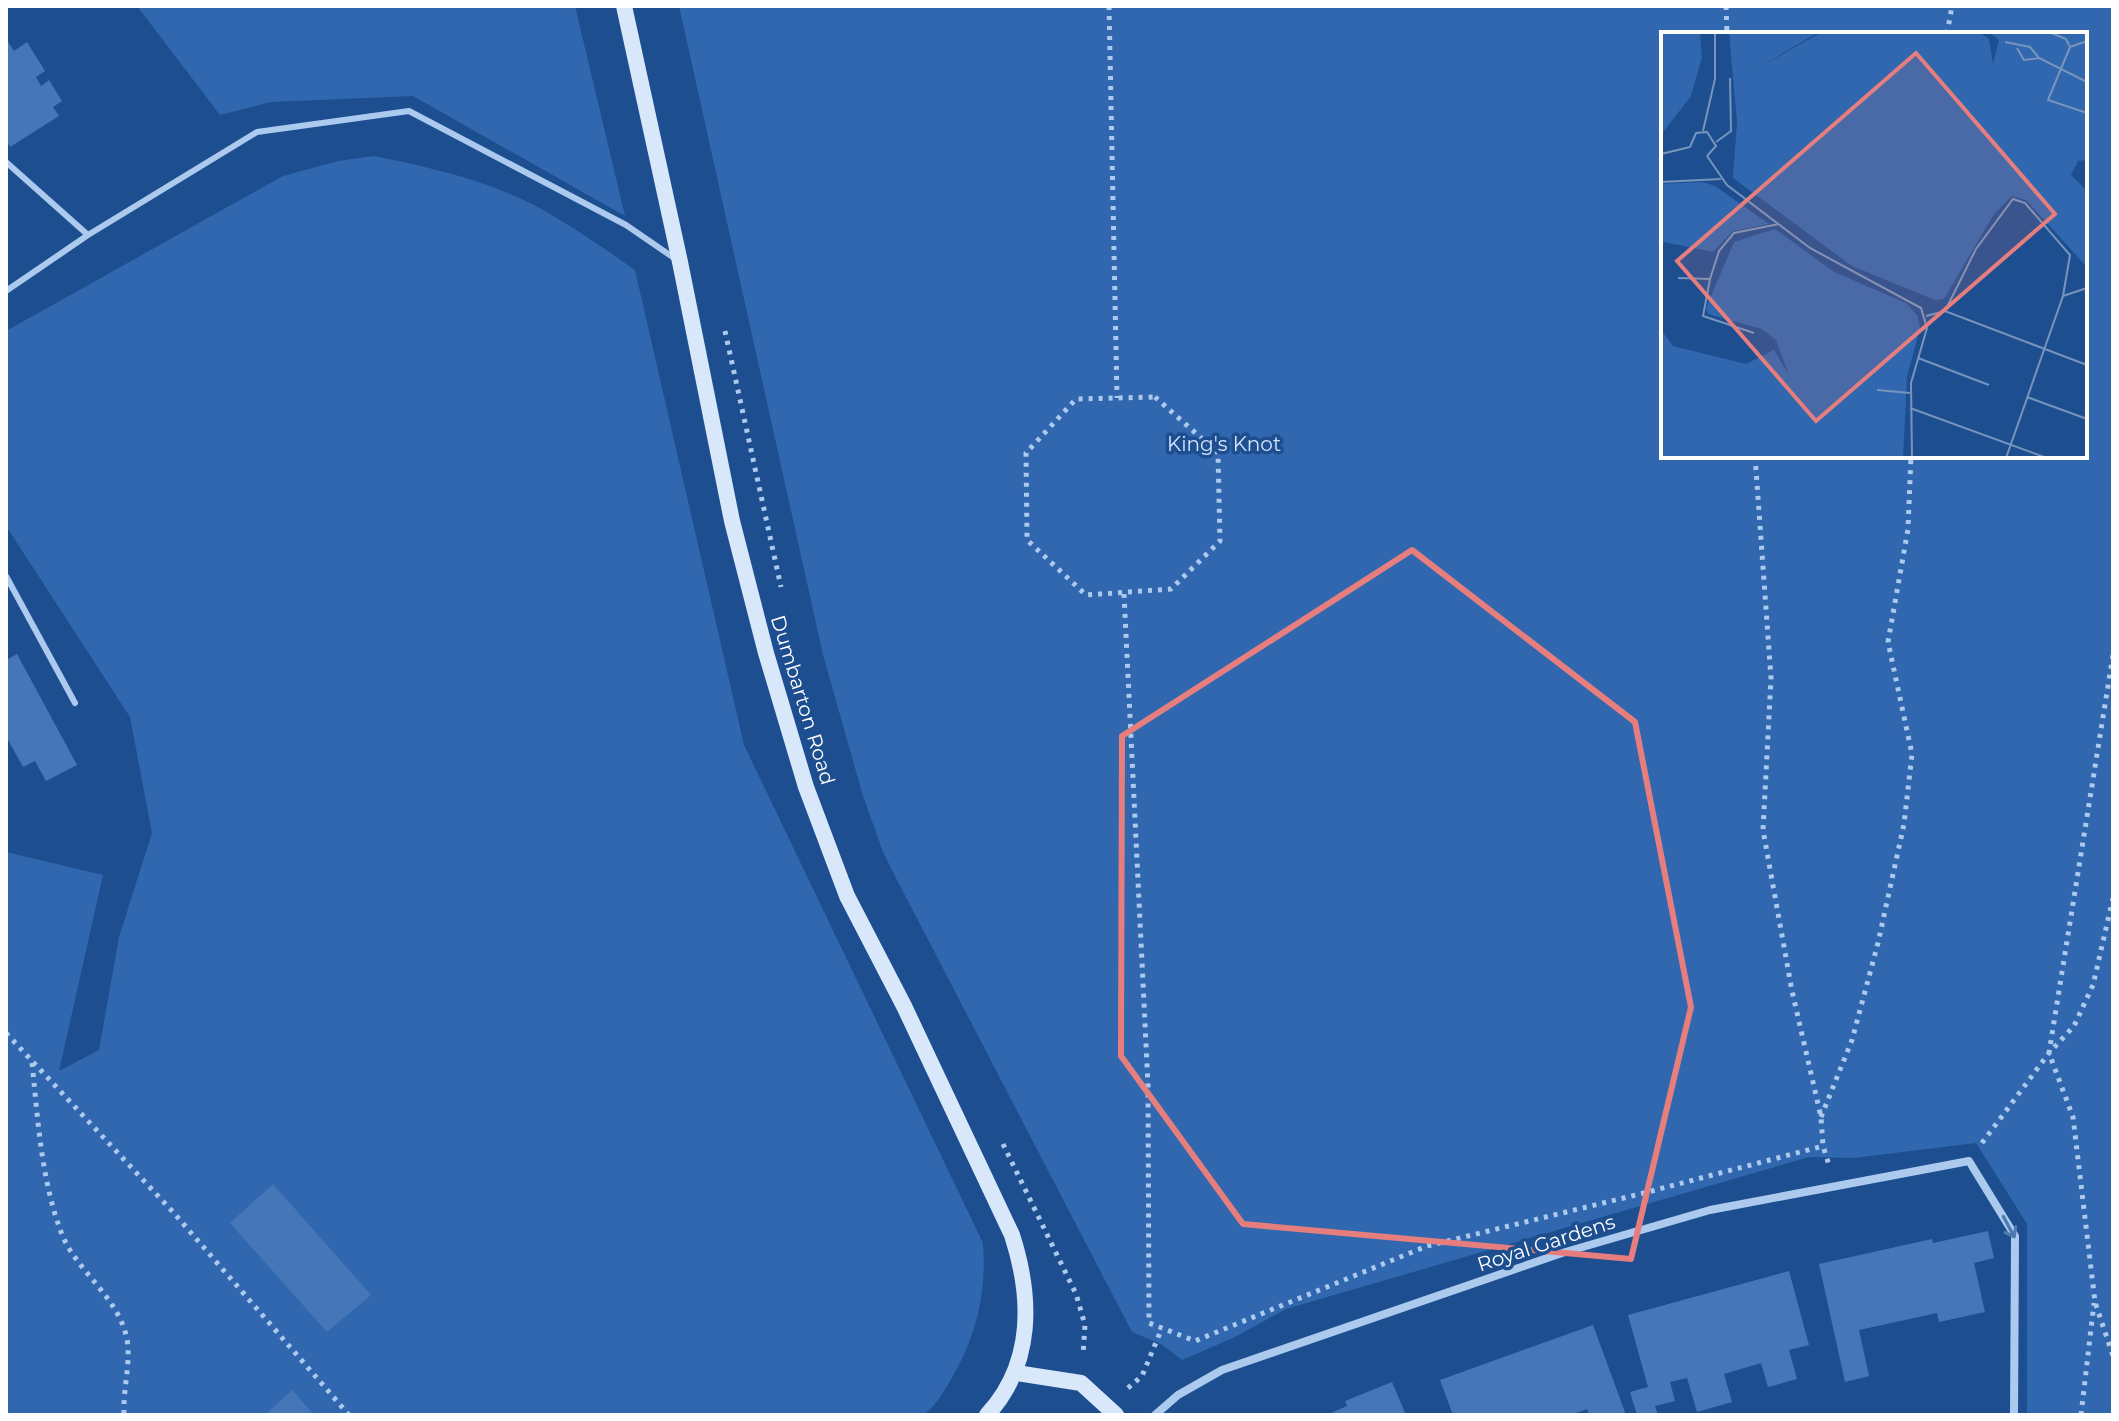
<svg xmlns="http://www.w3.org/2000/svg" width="2119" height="1421" viewBox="0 0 2119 1421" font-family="Montserrat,sans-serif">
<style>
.green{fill:#3067ae;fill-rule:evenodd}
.building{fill:#4577b8}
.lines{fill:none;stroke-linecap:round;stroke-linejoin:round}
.path{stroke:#acc9ee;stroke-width:5;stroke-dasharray:4 6;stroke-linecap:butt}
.lane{stroke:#acc9ee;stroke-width:6}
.street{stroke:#acc9ee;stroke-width:8}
.secondary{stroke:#d9e7fa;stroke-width:16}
.oneway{stroke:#4f79b1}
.marked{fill:none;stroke:#e67e7e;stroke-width:6;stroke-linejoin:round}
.labels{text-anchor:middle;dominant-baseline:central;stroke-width:7;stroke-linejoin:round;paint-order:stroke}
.park-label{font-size:20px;fill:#d2e4fa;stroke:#1d4e90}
.street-label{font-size:20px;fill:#fff;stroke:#1d4e90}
.inset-road{fill:none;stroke:#7795bc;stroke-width:2}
.view{fill:#e67e7e;fill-opacity:0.15;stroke:#e67e7e;stroke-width:4}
.inset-edge{fill:none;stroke:#fff;stroke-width:4}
</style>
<rect width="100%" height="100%" fill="#1d4e90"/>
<path class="green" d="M137,6H575L625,216L413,96L271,102L220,115Z
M679,6H2113V1415H2027V1224L1976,1143L1854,1158L1809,1157L1286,1309L1233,1338L1182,1360L1161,1344L1132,1332L897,880L883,852L863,796L823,655ZM1663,34H2085V456H1663Z
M374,156C428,167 482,179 532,204C568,223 602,247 635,270L744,745L983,1243C987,1293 976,1338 950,1381C942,1394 936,1406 923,1415H6V852L103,875L59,1071L99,1050L119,937L152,833L130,717L6,526V331L283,176L338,161Z"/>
<path class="building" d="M8,42L14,51L27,42L45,71L36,77L41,86L49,80L62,101L53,107L59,116L10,147L6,140Z
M17,654L77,765L46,781L35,761L23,767L6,736V660Z
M273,1184L371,1295L327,1332L230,1223Z
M1988,1231L1994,1258L1974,1263L1985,1312L1939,1322L1937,1313L1859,1330L1869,1376L1845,1382L1819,1264L1932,1239L1933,1243Z
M1789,1271L1809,1345L1789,1350L1797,1379L1768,1387L1761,1363L1724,1374L1732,1402L1697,1412L1687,1378L1670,1382L1675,1401L1655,1406L1658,1415H1637L1630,1392L1648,1387L1628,1315Z
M1593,1325L1626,1415H1589L1587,1409L1570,1415H1453L1440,1380Z
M1392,1382L1406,1415H1326L1347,1406L1345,1401Z
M292,1390L314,1415H265Z"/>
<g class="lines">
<path class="path" d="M1109,6L1117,398
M1726,6L1727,34
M1947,34L1952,6
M725,331L781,587
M1155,397L1218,453L1220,541L1171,589L1086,595L1027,540L1026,453L1076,399Z
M1755,456L1771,678L1763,830L1792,991L1821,1117L1823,1146L1829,1165
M1124,594L1148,1085L1149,1323L1195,1341L1427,1246L1644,1193L1823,1146
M2113,655L2049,1053L2073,1117L2095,1302L2113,1356
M6,1033L173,1212L349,1415
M32,1063C38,1120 41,1178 61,1232C76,1273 125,1300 128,1348C129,1370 123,1392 124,1415
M1821,1117L1852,1040L1878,943L1904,824L1912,754L1888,642L1908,529L1911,456
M1982,1143L2049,1053L2074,1026L2093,985L2113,898
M1003,1144L1076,1294L1085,1325L1083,1355
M1128,1388L1142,1376L1162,1328
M2081,1415L2094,1303"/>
<path class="lane" d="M6,162L88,235L257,132L409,111L626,225L677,260
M6,291L88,235
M6,576L75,703"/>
<path class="street" d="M1155,1415L1178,1395L1222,1370L1562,1253L1710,1210L1969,1161L2015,1236L2014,1415"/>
<path class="secondary" d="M624,6L680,262L732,521L766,653L806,787L847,896L904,1006L1012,1235C1032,1297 1034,1364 987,1415
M1016,1373L1081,1383L1116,1415"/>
</g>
<defs><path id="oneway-shaft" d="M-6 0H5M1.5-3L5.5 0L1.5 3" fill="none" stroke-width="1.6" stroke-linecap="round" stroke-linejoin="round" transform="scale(2)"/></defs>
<use class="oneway" href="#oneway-shaft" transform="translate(2009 1227) rotate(62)"/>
<path class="marked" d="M1412,550L1635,722L1691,1007L1631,1259L1243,1224L1121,1056L1122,736Z"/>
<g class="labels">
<g class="park-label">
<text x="1224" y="444">King's Knot</text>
</g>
<g class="street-label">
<text transform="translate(803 700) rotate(73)">Dumbarton Road</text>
<text transform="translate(1546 1243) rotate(-18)">Royal Gardens</text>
</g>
</g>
<g transform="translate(1661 32)">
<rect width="426" height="426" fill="#1d4e90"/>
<path d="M0,0H39L41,25L30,64L0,103ZM68,0H158L95,37L161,0H318L328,7L332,32L338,8L328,0H426V128L417,129L410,143L426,159V235L365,168L351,164L333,182L283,267L274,268L191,234L72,146L76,90ZM42,150L54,154L108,192L72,199L52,220L3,210L0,215V152ZM114,197L173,240L245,271L256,283L259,296L246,345L242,426H0V298L12,314L85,332L113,318L128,343L115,308L101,297L47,282L45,276L73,210Z" fill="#3067ae"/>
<path class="inset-road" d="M388,0L405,7L409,15L426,9M344,10L369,15L378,26L426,50M409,15L387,68L426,81M356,16L363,28L378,26M42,99L54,47V0M55,110L70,99L69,46M29,115L35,101L46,100L55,114L46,124M0,122L29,115M46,124L66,153L149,216L260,276L266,296L250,351L251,426M0,150L60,147M17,246L49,247L58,219L73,201L118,192M49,247L42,284L93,301M402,264L426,256M284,279L315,217L352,167L364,171L409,223L402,264L345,426M265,284L284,279L426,333M257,326L328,353M216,358L249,361M366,365L426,387M249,376L386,426"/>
<path class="view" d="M255,21L394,182L155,389L16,229Z"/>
<rect width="426" height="426" class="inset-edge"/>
</g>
<rect width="2119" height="1421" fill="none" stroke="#ffffff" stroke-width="16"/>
</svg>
